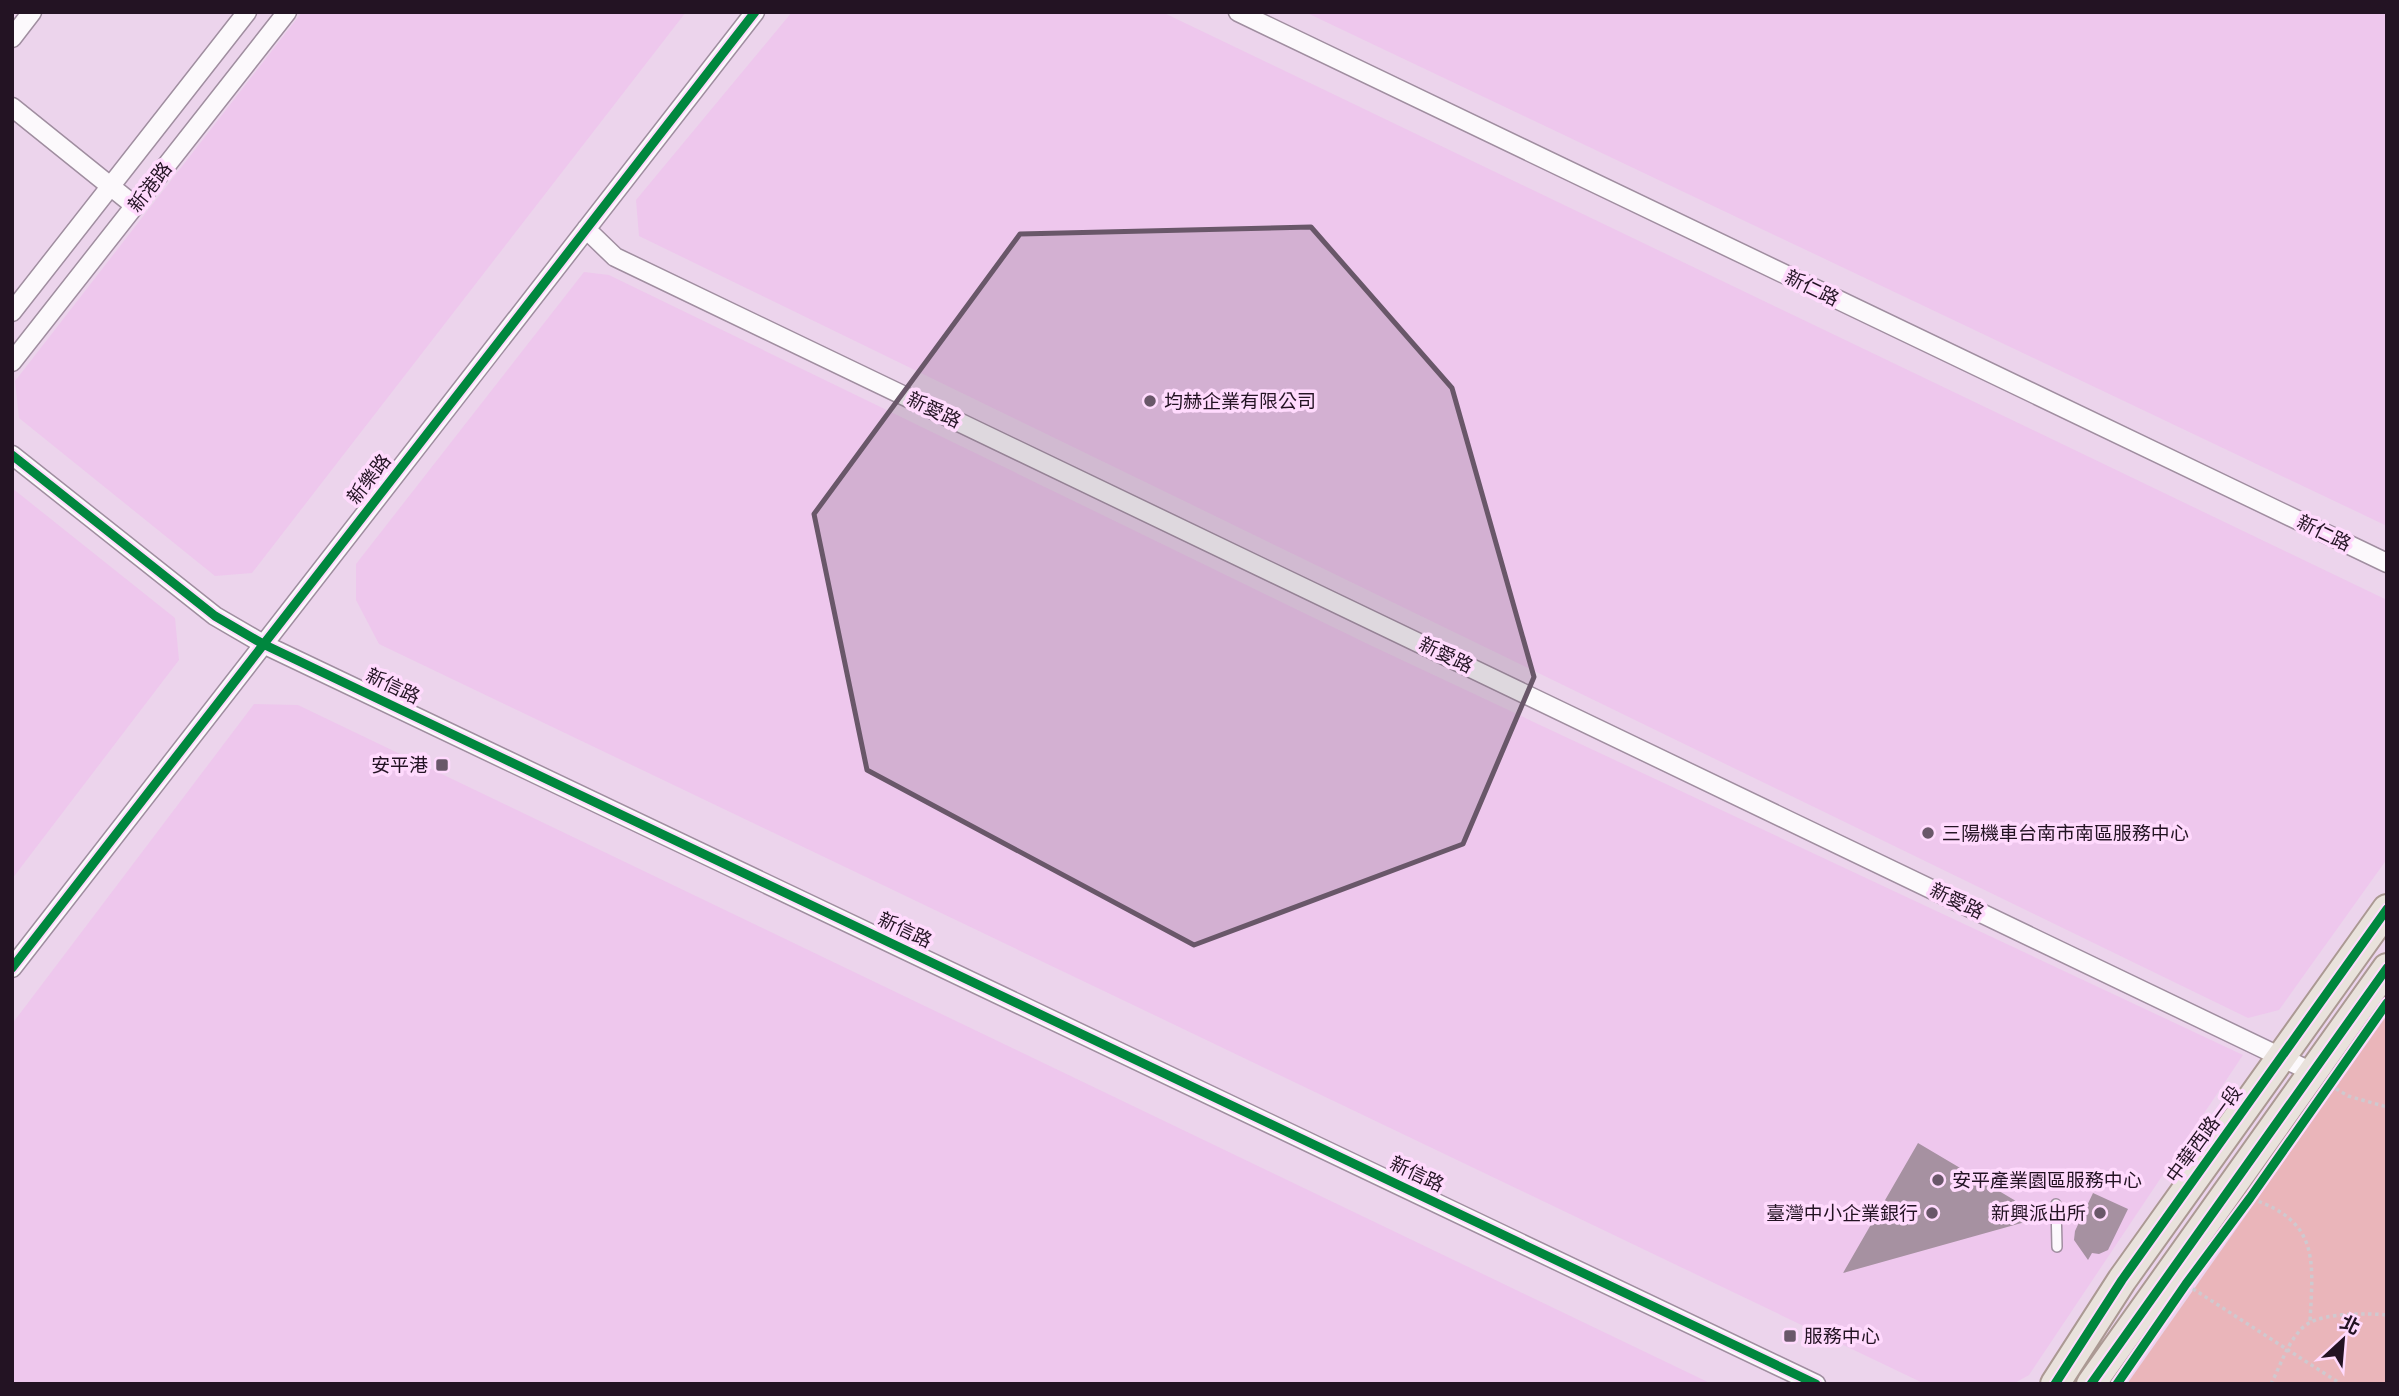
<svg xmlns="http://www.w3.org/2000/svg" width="2399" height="1396" viewBox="0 0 2399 1396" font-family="'Fira Sans Condensed','Noto Sans TC',sans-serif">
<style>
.built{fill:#eec7ed}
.green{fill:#eab5ba}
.building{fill:#a691a1}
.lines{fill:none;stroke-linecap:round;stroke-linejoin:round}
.service-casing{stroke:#a08ea0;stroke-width:12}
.minor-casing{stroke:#a08ea0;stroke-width:21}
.primary-casing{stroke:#ab9993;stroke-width:32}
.path{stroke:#cfc9cf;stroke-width:3.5;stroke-dasharray:3.5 3.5;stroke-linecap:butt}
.service{stroke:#fcf9fc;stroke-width:9}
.minor{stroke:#fcf9fc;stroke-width:18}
.primary{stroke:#e9e2dc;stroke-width:28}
.cycleway-casing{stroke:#ffdafd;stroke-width:13}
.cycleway{stroke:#00873e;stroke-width:9}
.marked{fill:#695769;fill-opacity:0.2;stroke:#695769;stroke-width:5;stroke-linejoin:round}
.poi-dot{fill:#695769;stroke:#ffdafd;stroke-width:2.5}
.labels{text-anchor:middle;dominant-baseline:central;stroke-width:7;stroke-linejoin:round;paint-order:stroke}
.street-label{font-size:19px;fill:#231323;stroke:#ffdafd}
.poi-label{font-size:19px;fill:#231323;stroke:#ffdafd;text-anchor:start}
</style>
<rect width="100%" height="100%" fill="#ecd4ec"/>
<path class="built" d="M302,12H686L252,573L215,576L19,418L15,381Z
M792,12H1162L2387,600V859L2279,1010L2248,1018L639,236L636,200Z
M1305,12H2387V526Z
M584,272L609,275L1372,646L2243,1055L2029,1375L2013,1384H1925L379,644L356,600V564Z
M12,488L175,618L179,660L12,879Z
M254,704L298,705L1712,1384H12V1024Z"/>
<path class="green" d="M2387,1015V1384H2127Z"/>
<path class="building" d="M1918,1143L2043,1217L1843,1273Z
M2093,1193L2128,1209L2108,1250L2099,1254L2092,1253L2088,1260L2074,1240L2075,1231Z"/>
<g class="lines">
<g class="service-casing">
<path id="service" d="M2056,1204L2057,1247"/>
</g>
<g class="minor-casing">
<path id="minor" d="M1238,12L2387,563
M12,38L32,12
M12,107L135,206
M586,229L615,257L2312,1072
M12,312L247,12
M12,362L287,12
M12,455L215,616L263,644L1816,1384
M12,968L755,12"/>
</g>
<g class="primary-casing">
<path id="primary" d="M2055,1384L2122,1280L2387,909
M2091,1384L2387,968"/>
</g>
<path class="path" d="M2330,1085L2348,1096L2387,1107
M2252,1199C2320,1222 2313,1261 2310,1322
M2187,1285L2341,1384
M2271,1384C2281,1365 2290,1334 2309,1323C2326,1313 2368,1313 2387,1315"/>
<use href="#service" class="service"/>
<use href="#minor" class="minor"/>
<use href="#primary" class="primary"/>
<g class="cycleway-casing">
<path id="cycleway" d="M12,455L215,616L263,644L1816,1384
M12,968L755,12
M2055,1384L2122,1280L2387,909
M2091,1384L2387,968
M2117,1384L2186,1284L2250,1198L2387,1003"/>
</g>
<use href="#cycleway" class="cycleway"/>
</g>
<path class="marked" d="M1311,227L1452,388L1534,677L1463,844L1194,945L867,770L814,514L1020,234Z"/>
<g class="poi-dot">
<circle cx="1150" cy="401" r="7"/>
<rect x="435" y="758" width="14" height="14" rx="3.5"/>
<circle cx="1928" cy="833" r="7"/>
<circle cx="1938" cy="1180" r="7"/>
<circle cx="1932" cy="1213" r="7"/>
<circle cx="2100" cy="1213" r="7"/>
<rect x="1783" y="1329" width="14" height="14" rx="3.5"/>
</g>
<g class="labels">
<g class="street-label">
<text transform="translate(150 187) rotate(-52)">新港路</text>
<text transform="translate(1812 288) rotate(26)">新仁路</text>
<text transform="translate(934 410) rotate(26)">新愛路</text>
<text transform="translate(369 479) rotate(-52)">新樂路</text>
<text transform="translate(2324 533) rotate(26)">新仁路</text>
<text transform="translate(1446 655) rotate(26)">新愛路</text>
<text transform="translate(393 686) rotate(25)">新信路</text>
<text transform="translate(1957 901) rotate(26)">新愛路</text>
<text transform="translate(905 930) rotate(25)">新信路</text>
<text transform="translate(2204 1134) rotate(-54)">中華西路一段</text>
<text transform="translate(1417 1174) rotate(25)">新信路</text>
</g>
<g class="poi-label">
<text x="1164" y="401">均赫企業有限公司</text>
<text x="428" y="765" text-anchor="end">安平港</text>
<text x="1942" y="833">三陽機車台南市南區服務中心</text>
<text x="1952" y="1180">安平產業園區服務中心</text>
<text x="1918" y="1213" text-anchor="end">臺灣中小企業銀行</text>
<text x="2086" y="1213" text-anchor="end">新興派出所</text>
<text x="1804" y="1336">服務中心</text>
</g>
</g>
<rect width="2399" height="1396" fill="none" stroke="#231323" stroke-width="28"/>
<g transform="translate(2343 1340) rotate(26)" stroke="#ffdafd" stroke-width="5" paint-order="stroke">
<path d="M0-5L12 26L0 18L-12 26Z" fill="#231323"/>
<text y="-10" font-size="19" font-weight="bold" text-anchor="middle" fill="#231323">北</text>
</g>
</svg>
